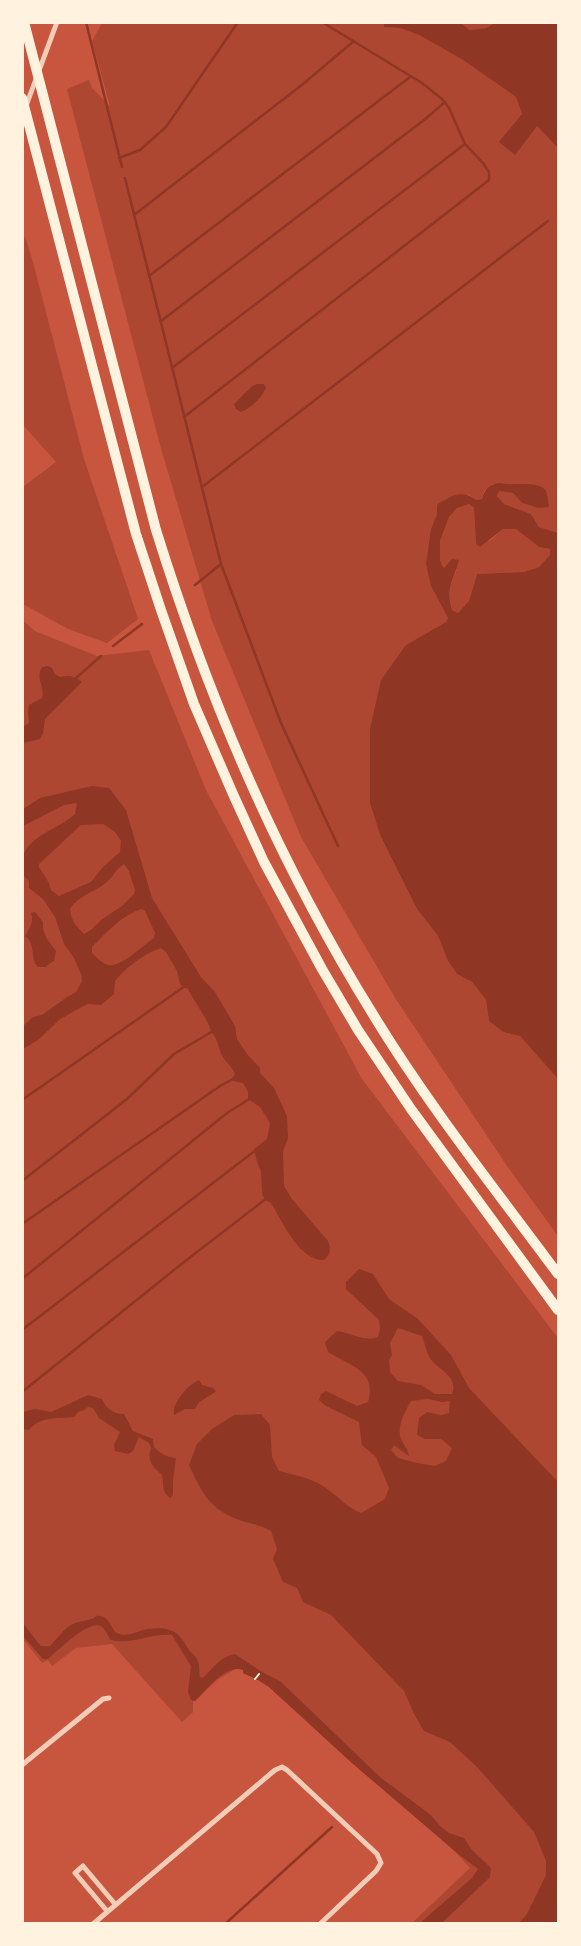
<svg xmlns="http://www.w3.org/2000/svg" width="581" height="1946" viewBox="0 0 581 1946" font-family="Mulish,sans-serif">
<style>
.green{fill:#ae4732}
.water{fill:#8f3625;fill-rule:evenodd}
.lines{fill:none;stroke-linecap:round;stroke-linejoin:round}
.stream{stroke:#8f3625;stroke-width:2.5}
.path{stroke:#fff3e0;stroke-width:2}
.minor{stroke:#f1ccb7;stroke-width:5}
.motorway{stroke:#fff3e0;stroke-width:10}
</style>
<rect width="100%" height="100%" fill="#c8553d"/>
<path class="green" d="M102,23H384V27L400,28L419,35L463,60L516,97L522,114L514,154L537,126L558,148V533L539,527L531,514L504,504L497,496L499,491L513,493L522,503L538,508L523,484H492L484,491L482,499L476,500L468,494L437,514L431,529V586L448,618L446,622L406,645L381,837L417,909L438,936L448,961L457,974L472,982L486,1000L489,1021L503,1032L520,1036L558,1079V1236L507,1166L397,1001L301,837L212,621L160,445L67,89L89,80L92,88L110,106L92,41Z
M461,23H495L486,28L470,30Z
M25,236L33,262L84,459L138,619L107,643L68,629L23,604V487L56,462L23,425L22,252Z
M469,504L474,508L476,543L491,540L503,529H516L539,547L551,549L550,555L539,567L524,572L477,574L469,601L458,613L452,610C447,593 450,585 457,569L445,568L440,561V541L449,517L457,508Z
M22,620L35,631L97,656L149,650L206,790L362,1079L558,1338V1923H412L470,1868C439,1832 400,1804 365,1774C332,1746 301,1715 269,1687L258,1680L243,1673V1670L237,1668L217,1680L195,1701H193V1712L182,1722L112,1644L76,1648L52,1666L48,1660L42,1663L23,1639Z"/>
<path class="water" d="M461,23L470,30L486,28L495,23H558V148L537,126L515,155L499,142L522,114L516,97L463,60L419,35L400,28L384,27V23Z
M257,384H264L266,388C260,400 252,407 241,412L236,409L234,404L252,386Z
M500,483C511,486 540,480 546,491C548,495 548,502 549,507L538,508L522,503L513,493L499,491L497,496L504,504L531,514L539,527L558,533V1079L520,1036L503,1032L489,1021L486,1000L472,982L457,974L448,961L438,936L417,909L381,837L370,803V729L381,680L406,645L446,622L448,618L431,586L426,564L431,529L437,514V505C450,496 462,489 476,500L482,499C485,489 489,484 500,483ZM469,504L474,508L476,544L480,547L503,529H516L539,547L550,549V555L539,567L524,572L477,574L469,601L458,613L452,610C445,587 454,580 459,560L452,559L444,568L440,561V541L449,517L457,508Z
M48,666L52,668L55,674L60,677C69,675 74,676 82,682L45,719L43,733L40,739L23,743V727L29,723L28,712L29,705L42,698C45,686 35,679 42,667Z
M92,786L109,788L126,810L152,898L201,977L215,992L235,1026L237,1039L247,1054L260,1068V1073L274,1088L287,1116L288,1138L283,1151L284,1186L292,1199L328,1241C331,1249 331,1254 324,1260C300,1262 282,1221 271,1203L265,1200L262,1194L261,1171L257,1162L254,1149L267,1139L270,1123L260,1107L248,1099V1092L243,1083L233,1081L232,1078L235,1074C232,1066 227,1064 223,1057C217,1048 220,1041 211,1032C210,1022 193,1000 188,989L183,987L180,984L177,971L166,952L161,948C145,953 126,967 115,981L114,994L101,1005L88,1004L76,1010L59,1020L38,1040L23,1049V1026L33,1017L42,1015L67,997L76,992L82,981L81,974L74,958L64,944L55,917L43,899L29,888V881C22,875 22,872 22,863C23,836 59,830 75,814L77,803L64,805L23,826V809L40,798ZM103,824L115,832L121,841L120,852L103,867L91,882L59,896L51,890L49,883L39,867V864L81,825ZM124,864L129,871L135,890L134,894L122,906L101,920L91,930L84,934C76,926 71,920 70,909C80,894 96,892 108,881C114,875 117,868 124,864ZM142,909L145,911L155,933L154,938C143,945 122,967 109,965C103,964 97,958 92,953V947C106,933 123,914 142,909Z
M35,912L43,922C42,934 48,941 56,951L54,961L49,964L46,967H38C29,958 37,945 25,936C30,928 34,922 31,913Z
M359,1269L373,1274L389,1299L418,1319L451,1355L469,1388L558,1482V1923H519L527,1914L546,1875V1861L534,1832L478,1768L450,1742L424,1731L414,1714L404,1691L331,1615L303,1602L297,1588L283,1582L273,1559L277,1549L271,1531C258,1523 247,1524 234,1518C208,1507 200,1489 189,1465L197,1444L212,1429L234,1415L261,1414L270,1425L272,1457L279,1471C295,1475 312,1478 326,1488C338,1496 347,1508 361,1513L385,1499L389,1488L376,1457L362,1445L359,1422L326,1406L319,1400L321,1394L326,1391L357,1406L368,1402C377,1370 350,1366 328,1352L325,1342L337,1331C351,1333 364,1342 378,1337L380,1329L379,1320L346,1289V1282ZM398,1328L422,1336C425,1344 427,1356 433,1362C443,1372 458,1378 452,1394H435L421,1385L398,1381L390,1372L389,1360L392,1355L390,1343ZM428,1399L442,1402L450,1401L449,1413L441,1415L427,1412L419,1418L417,1435L425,1439H441L452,1448L446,1461L435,1466L417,1463L398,1458L391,1450L394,1445L409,1456C408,1449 405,1447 402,1441C395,1428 405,1412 411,1401Z
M199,1380L202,1385L213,1388L216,1391C209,1398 200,1398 195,1409H185L174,1415C172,1402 188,1385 199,1380Z
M88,1395L102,1399C106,1408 113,1414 124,1414L133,1431L153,1439L154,1447C161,1454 166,1457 176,1458L173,1481V1495L170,1498C161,1491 164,1484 162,1475C152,1466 147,1461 151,1448L149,1443L139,1437L133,1451L128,1454L115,1451L114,1445L120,1432L99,1418L93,1408L88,1407L84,1410L78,1412L74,1417C57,1419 40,1416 29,1430L23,1429V1412L35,1409L51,1412Z
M96,1616C107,1614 110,1624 115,1632C128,1639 135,1631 148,1629C171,1626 178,1631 189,1650C191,1653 195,1655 197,1659C200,1665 199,1671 200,1677L203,1678C213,1668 220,1657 235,1654L262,1672L280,1681L381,1778L431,1815L441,1827L449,1833L464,1838L472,1850L491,1868L490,1877L442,1923H420L472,1878L478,1869L457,1853L352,1763L269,1687L258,1680L243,1673V1670C225,1664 207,1690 195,1701L191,1700L188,1692L191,1666L172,1635C151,1633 132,1645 111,1640C108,1637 106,1630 102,1627C91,1617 57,1651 48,1659H43L23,1636L22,1622C25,1626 40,1645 41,1646C42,1646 48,1646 50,1646C57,1639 64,1628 73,1624C80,1620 90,1622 96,1616Z"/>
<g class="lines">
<path class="stream" d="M86,22L122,167
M119,158L140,150L166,127L238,22
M125,178L221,564L195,585
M134,215L303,84L354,41
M149,276L410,77
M161,321L424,120L445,102
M172,368L465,144
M184,417L489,180V172L483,163L465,144L449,108L442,99L422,83L322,22
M202,487L548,221
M221,564L281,723L338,846
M113,646L142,624
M76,678L101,656
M22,1100L185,986
M22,1181L127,1099L174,1054L213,1031
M22,1224L220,1086L233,1079
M22,1279L227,1113L251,1098
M22,1330L256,1150
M22,1392L184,1262L267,1198
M225,1924L332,1827"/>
<path class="path" d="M255,1679L259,1674"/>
<path class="minor" d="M26,106L57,22
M22,1765L103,1699L109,1698
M107,1911L75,1873L83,1866L115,1904
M93,1924L275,1770L282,1767L287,1770L377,1854L381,1863L376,1871L320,1924"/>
<path class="motorway" d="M24,22L156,530C210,703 278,861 374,1016C429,1106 495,1189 558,1274
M22,98L136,534L161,610L194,704L233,794L264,862L322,969L358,1030L411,1109L558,1310"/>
</g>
<rect width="581" height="1946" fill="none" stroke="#fff3e0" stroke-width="48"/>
</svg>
